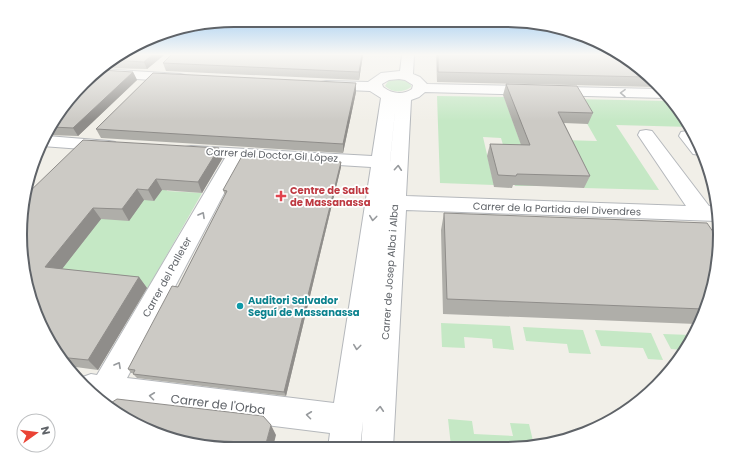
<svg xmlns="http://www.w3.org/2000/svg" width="740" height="469" viewBox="0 0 740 469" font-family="Poppins,sans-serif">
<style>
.green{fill:#c5e8c5}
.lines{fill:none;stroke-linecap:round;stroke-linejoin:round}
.minor-casing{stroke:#b5b8bc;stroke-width:2}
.minor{fill:#fff;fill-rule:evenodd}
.wall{fill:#afaea9}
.shaded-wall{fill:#8f8d8a}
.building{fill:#cccac5;stroke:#8f8d8a}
.oneway{stroke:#979a9d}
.health-dot{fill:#e0444e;stroke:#fff;stroke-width:1.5}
.culture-dot{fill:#0f9aa8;stroke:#fff;stroke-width:1.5}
.labels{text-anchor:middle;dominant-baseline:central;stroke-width:3.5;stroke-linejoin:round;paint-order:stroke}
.street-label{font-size:10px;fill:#5f6368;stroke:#fff}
.health-label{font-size:10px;font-weight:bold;fill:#be3a42;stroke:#fff;text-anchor:start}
.culture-label{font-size:10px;font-weight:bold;fill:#0d838f;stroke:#fff;text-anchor:start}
.near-street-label{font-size:12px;fill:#5f6368;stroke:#fff}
.rim{fill:none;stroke:#5f6368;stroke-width:2}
</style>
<rect width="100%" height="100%" fill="#f1efe8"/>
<path class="green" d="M397,79L405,80L411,85V87C403,93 392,93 385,86L389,80Z
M437,96L504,97L536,186H515L501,138L483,137L494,185L440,183Z
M573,99L668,101L691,127L616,125L659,190L584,188L562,140L597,141Z
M165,186L167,191L202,193L148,288L55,278L100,219L144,200Z
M441,323L510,326L514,350L493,348L492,339L464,337L465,348L442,347Z
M523,327L583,330L591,354L569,353L567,344L526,341Z
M595,330L651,333L663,360L648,359L643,348L601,346Z
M663,334L691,335L683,350L671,349Z
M448,419L472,421L474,434L513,436L510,423L529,424L534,445L520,449L451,446Z"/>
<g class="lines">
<g class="minor-casing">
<path id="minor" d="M402,55H414L413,74L420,77L427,84L658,89L665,98L425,92L419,97L411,100L406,196L686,206L638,135L640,131L646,130L652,131L709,206L718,207L717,221L406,210L393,448H361L363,421L360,448H328L330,433L112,406L111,409L104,405L80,378L91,374L97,375L225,158L185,155L182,151L185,147L191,146L372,156L381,98L370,91L326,89L321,88L319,85L321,82L326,81L368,82L381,73L400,71ZM399,79L405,80L413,85L412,89C403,95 392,94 383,87L382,84L389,80ZM396,101L390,162V161ZM242,159L371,167L334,403L127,378Z
M101,69L180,74L185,75L187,78L185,81L180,82L94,76Z
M687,131L693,132L701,155L693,154L679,136L681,132Z
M47,136L109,141L115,142L118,146L115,150L109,151L42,146Z"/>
</g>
<use href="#minor" class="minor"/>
</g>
<path class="wall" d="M164,55L147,69L103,68L115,56Z
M171,55H363L359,80L166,71L163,63Z
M436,55H620L636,64L656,87L437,82Z
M133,72L137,80L78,136L48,135L64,104Z
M356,83V92L343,153L101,138L96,129Z
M506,84L593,113L588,124L564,123L590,176L584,188L513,185L512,188L494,187L487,156L490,144L521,145L503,95Z
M222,159L202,193L162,190L154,201L144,200L129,221L101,219L62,269L139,277L147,288L98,370L68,366L56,353L20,221Z
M341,162V167L286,396L137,378L133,374V373H131L128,369L178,287L225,195L223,190Z
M444,213L713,290L696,324L443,314L441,230Z"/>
<path class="shaded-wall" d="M152,55H164L147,69L144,62Z
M362,55H363L359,80V72Z
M133,72L137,80L78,136L73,128Z
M356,83V92L343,153V144Z
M219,148L222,159L202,193L198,182Z
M341,162V167L286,396L284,392Z
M156,179L162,190L154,201L148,190Z
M137,189L144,200L129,221L122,209Z
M93,208L101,219L55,278L45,267Z
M139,277L147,288L98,370L88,360Z
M271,425L276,435L273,447H265Z"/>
<path class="building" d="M118,55H152L144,62L111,60L115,56Z
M171,55H362L359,72L163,63Z
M438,55H620L636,64L647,77L438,72Z
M101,70L133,72L73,128L52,127L64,104Z
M153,73L356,83L343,144L96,129Z
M506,84L577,86L593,113L558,112L590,176L517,174L516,176L498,175L490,144L530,145Z
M83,140L219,148L198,182L156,179L148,190L137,189L122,209L93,208L45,267L139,277L88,360L59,357L56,353L27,290L20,221L25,196Z
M242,156L341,162L284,392L133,374L135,370L128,369L172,286L178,287L227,191L223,190Z
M444,213L707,223L716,236L713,290L703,309L447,299Z
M117,399L263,416L271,425L265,447H207L152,433L106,406Z"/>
<defs><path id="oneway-chevron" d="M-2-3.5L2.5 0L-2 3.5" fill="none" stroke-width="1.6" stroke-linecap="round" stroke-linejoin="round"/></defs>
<g class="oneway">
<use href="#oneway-chevron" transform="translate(623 93) rotate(-179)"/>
<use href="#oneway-chevron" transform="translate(398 168) rotate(-86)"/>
<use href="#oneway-chevron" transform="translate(202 215) rotate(-61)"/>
<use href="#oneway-chevron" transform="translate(373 218) rotate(97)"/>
<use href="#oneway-chevron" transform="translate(357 347) rotate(97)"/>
<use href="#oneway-chevron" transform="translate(118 365) rotate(-61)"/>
<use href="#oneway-chevron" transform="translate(152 396) rotate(-173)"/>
<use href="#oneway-chevron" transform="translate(380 409) rotate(-86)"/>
<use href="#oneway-chevron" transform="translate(309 415) rotate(-173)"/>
</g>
<linearGradient id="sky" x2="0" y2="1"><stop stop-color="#8fc3f1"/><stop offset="0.45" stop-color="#f9f8f5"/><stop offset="1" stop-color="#f9f8f5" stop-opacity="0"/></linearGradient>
<rect width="740" height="121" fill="url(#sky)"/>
<path class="health-dot" d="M279 190h4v4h4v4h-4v4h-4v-4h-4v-4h4z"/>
<circle class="culture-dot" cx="240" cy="306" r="4"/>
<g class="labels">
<g class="street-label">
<text transform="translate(272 155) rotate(3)">Carrer del Doctor Gil López</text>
<text transform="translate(557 209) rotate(2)">Carrer de la Partida del Divendres</text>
<text transform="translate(390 272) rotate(-86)">Carrer de Josep Alba i Alba</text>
<text transform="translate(167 277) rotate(-61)">Carrer del Palleter</text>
</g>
<g class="health-label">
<text x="290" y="190">Centre de Salut<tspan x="290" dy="12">de Massanassa</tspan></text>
</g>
<g class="culture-label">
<text x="248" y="300">Auditori Salvador<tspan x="248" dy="12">Seguí de Massanassa</tspan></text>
</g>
<g class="near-street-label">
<text transform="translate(218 404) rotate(7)">Carrer de l'Orba</text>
</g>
</g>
<path d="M0 0H740V469H0ZM234 27H506A207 207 0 0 1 713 234V235A207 207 0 0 1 506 442H234A207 207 0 0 1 27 235V234A207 207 0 0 1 234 27Z" fill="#fff" fill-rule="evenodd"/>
<path class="rim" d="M234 27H506A207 207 0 0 1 713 234V235A207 207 0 0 1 506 442H234A207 207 0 0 1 27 235V234A207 207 0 0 1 234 27Z"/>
<g transform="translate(36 433) rotate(76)"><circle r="19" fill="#ffffff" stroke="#bfc1c3"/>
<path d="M0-3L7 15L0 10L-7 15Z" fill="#ea4335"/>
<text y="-6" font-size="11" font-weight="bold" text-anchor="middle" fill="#5f6368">N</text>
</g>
</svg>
